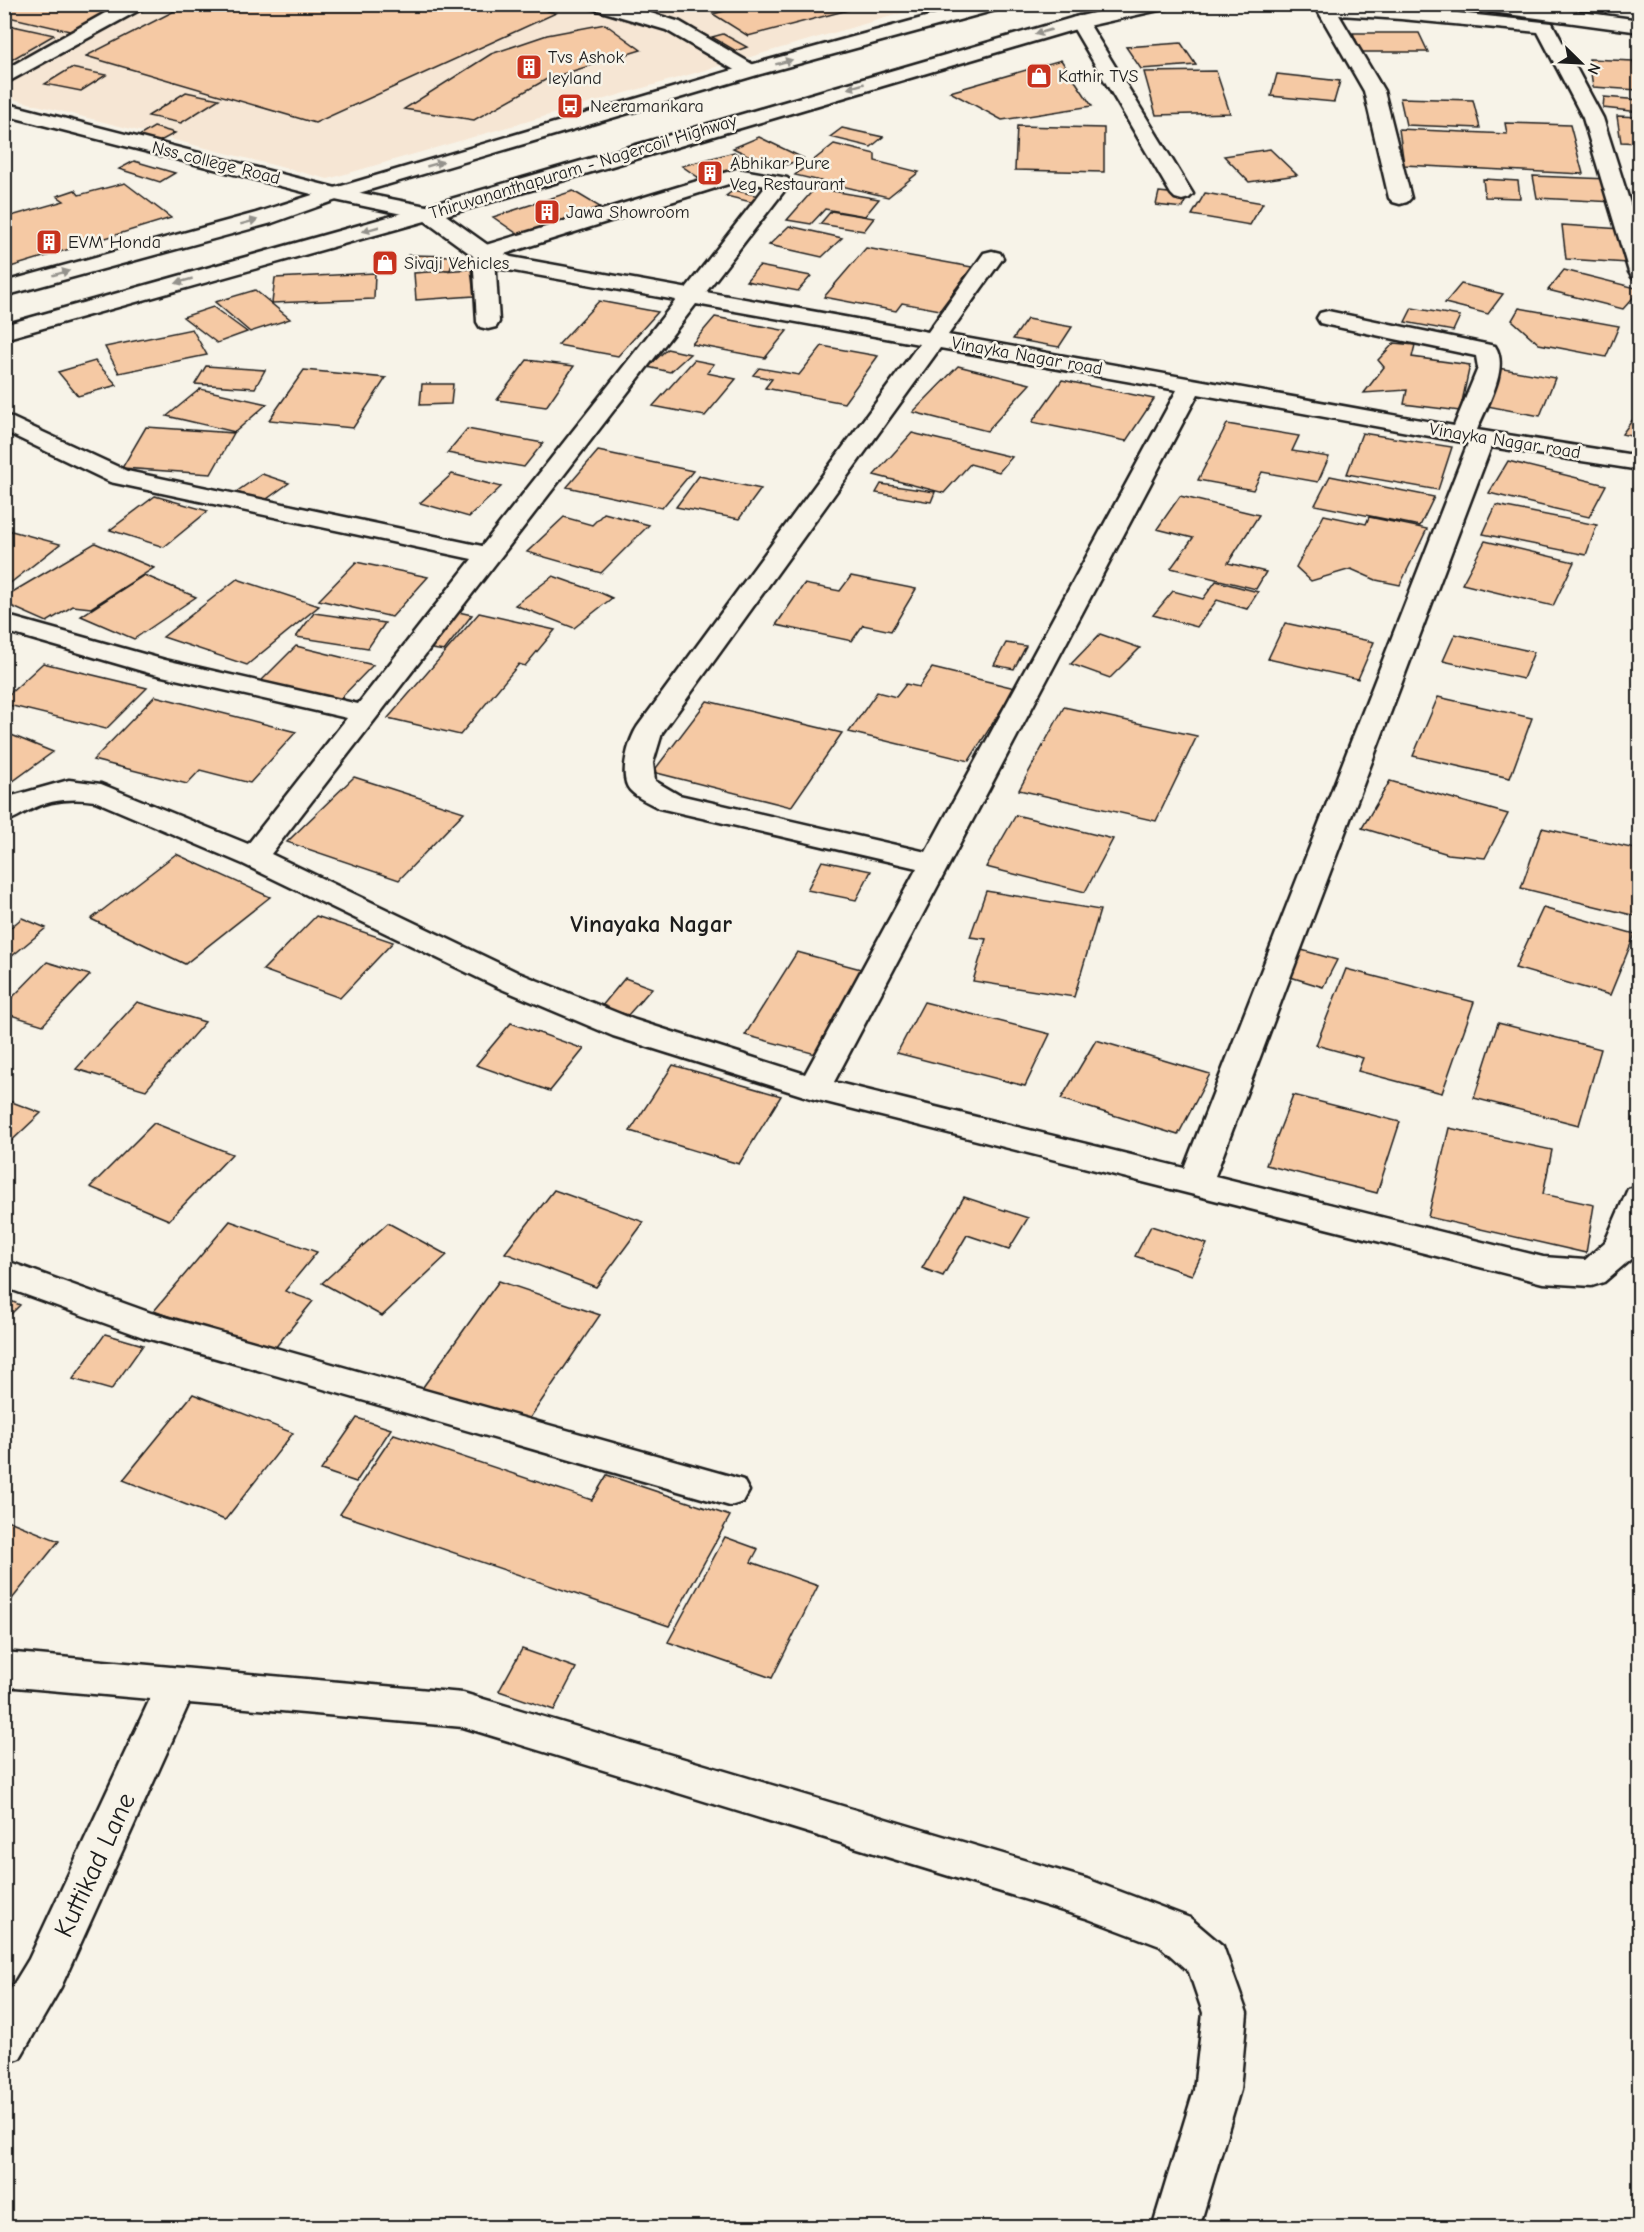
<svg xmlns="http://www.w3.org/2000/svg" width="1644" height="2232" viewBox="0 0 1644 2232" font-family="'Comic Neue',sans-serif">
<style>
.built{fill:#f6e6d4}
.building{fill:#f5c9a4;stroke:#1c1c1c;stroke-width:1.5}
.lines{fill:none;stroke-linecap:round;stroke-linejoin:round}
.lane-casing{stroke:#1c1c1c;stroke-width:5}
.street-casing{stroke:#1c1c1c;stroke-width:5}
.primary-casing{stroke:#1c1c1c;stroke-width:5}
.lane{fill:#f7f3e8;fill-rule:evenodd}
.street{fill:#f7f3e8;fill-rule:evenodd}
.primary{fill:#f7f3e8;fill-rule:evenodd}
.oneway{fill:#94928c}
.labels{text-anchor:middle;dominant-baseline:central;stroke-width:5;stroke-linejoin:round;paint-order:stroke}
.far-poi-label{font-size:18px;fill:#1c1c1c;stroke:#f7f3e8;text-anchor:start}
.far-street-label{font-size:18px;fill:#1c1c1c;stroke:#f7f3e8}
.neighbourhood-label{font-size:24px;font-weight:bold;fill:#1c1c1c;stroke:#f7f3e8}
.near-street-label{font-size:27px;fill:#1c1c1c;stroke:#f7f3e8}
</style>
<rect width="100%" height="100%" fill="#f7f3e8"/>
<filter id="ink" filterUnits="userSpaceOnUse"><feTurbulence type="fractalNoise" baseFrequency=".0167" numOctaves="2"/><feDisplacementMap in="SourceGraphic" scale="12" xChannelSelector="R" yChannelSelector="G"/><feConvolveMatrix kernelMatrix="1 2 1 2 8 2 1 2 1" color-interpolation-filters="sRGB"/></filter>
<g filter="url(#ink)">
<path class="built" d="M4,5H930L328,179L5,97Z"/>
<path class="building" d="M18,4H120L74,32L4,16V12Z
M188,4H520L556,13L315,123L86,56Z
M751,4H871L748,36L713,14Z
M4,24L54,35L4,64Z
M605,24L641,50L547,79L474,120L404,109L491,54L547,35Z
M1353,33H1419L1428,52H1361Z
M723,34L747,47L736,51L712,37Z
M1181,43L1196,65L1141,69L1126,47Z
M1589,59L1633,61L1638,90L1593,87Z
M1061,60L1092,106L1002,120L950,92Z
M71,68L106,75L81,91L45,84Z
M1216,71L1230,113L1156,115L1144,72Z
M1277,74L1340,81L1334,102L1271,96Z
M186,92L219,99L181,123L148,116Z
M1604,97L1640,100V112L1603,108Z
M1400,98L1473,100L1480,128L1406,125Z
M1617,116L1640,117V143L1621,142Z
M1505,123L1570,125L1583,174L1404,165L1399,129L1507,134Z
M1017,126L1104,128V172L1015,170Z
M154,127L175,133L155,144L134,139Z
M842,128L883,137L871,147L830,137Z
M759,137L803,158L777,169L733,148Z
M834,144L875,154V161L919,172L888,197L795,175Z
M1270,149L1297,175L1249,182L1224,156Z
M734,152L753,166L702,180L682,166Z
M134,161L175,173L160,182L119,169Z
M1533,176L1609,179L1615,202L1537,198Z
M1483,179L1518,181L1520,198L1485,197Z
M125,183L171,218L4,269V218L64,201L57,196L75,190L79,195Z
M815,188L879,199L865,216L825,209L811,224L787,220Z
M734,190L759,196L751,202L726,196Z
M573,191L600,207L519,235L493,217Z
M1159,192L1187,195L1183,208L1156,205Z
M1205,193L1263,203L1250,225L1192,215Z
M831,211L874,218L864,231L820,224Z
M1562,225L1622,229L1628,263L1566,259Z
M789,226L842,238L822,257L769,245Z
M866,248L972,267L940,310L902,303L896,311L824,297Z
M408,255L455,256L450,270L403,268Z
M759,266L811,276L798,291L746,281Z
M471,269L474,296L416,300L414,273Z
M1564,270L1640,289V290L1623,309L1548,290Z
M375,273L374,299L272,303L275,278Z
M1461,284L1503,294L1488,314L1445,303Z
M255,290L290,319L250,332L215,302Z
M599,301L658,312L618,356L558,345Z
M213,307L247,332L217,343L183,317Z
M1412,308L1460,316L1453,331L1405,322Z
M1519,308L1619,326L1606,357L1539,344L1512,320Z
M715,317L787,331L765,358L692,344Z
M1027,319L1072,327L1059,347L1013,339Z
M192,329L207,355L119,373L105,347Z
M1394,343L1415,345L1412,357L1470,365L1460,411L1404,404L1407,390L1364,393L1384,367L1378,360Z
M822,346L878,356L844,403L765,388L772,379L753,375L759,368L799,375Z
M667,349L690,354L670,372L648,367Z
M527,360L574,366L546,407L497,400Z
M694,360L714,364L707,373L736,379L705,416L653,406Z
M95,361L117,385L78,396L58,372Z
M206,366L265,370L255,388L195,384Z
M958,366L1030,384L987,431L913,412Z
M1498,368L1555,378L1540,416L1482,405Z
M304,370L386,378L353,428L269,420Z
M1062,380L1154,399L1126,441L1032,422Z
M422,384H453L451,404L420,405Z
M200,389L267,404L235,432L167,416Z
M1640,410V438L1622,434Z
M1227,424L1299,436L1292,451L1329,457L1318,482L1262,472L1253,490L1198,480Z
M146,427L234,433L211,474L122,468Z
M467,429L543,443L524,467L447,453Z
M912,433L1012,457L999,472L970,464L944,493L874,475Z
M1362,433L1452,447L1438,490L1347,474Z
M598,451L693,471L662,508L567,487Z
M1508,461L1606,485L1589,517L1489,493Z
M262,474L289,483L264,501L236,492Z
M452,474L501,487L469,517L420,503Z
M699,476L761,489L739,519L676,507Z
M1330,476L1434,497L1420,526L1315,505Z
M881,484L935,492L931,502L876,493Z
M155,496L208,511L164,547L110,530Z
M1180,496L1259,515L1228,563L1266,572L1256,589L1171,568L1193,538L1157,529Z
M1496,505L1597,525L1586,555L1483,534Z
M604,513L649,525L601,573L527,552L564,517L592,525Z
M1324,515L1366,524L1369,517L1427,529L1400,585L1376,580L1351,569L1311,581L1296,567Z
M4,529L60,544L4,588Z
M1485,541L1574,562L1553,606L1462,584Z
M95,543L154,568L91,608L73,606L47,622L4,603V597Z
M356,562L428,577L392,617L319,600Z
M144,575L196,597L134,639L81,616Z
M553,576L601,593L612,598L574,628L515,605Z
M851,576L916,589L891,631L863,625L852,641L776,625L804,584L840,591Z
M237,579L319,606L247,665L163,637Z
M1216,581L1258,592L1247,609L1217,600L1197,627L1153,615L1173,591L1203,599Z
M454,611L472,615L444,651L426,648Z
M314,613L385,623L368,648L296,637Z
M479,613L555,630L525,666L519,664L460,735L388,718Z
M1285,623L1374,642L1358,679L1268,659Z
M1100,634L1140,648L1110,678L1071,664Z
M1455,634L1534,652L1523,679L1443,661Z
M1006,643L1026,646L1014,669L994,665Z
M296,646L373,665L336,703L258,684Z
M43,663L147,688L106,729L4,704V699Z
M932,668L1015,688L969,761L849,732L877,692L896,697L906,684L919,687Z
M155,696L296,732L250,783L200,770L187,784L93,760Z
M1438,697L1532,718L1510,778L1413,756Z
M707,701L842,733L791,807L653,772Z
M1064,707L1197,736L1156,821L1019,790Z
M4,732L53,752L5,787H4Z
M354,777L464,812L399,880L287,842Z
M1390,781L1508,814L1485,858L1448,854L1362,828Z
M1016,815L1113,839L1085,892L986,867Z
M1542,828L1640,850V917L1521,888Z
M176,854L270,897L185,964L91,919Z
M822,861L871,871L856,900L807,890Z
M986,891L1100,910L1074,997L973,981L986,939L970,937Z
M1543,908L1635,934L1610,995L1515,968Z
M316,916L393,942L340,998L263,970Z
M22,918L46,928L6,961L4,933Z
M1298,949L1337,960L1323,987L1284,975Z
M797,952L872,972L823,1056L745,1035Z
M47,962L90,975L43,1025L4,1013V1006Z
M1346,969L1474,1002L1442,1093L1358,1071L1363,1058L1316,1045Z
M625,978L652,988L628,1015L601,1007Z
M137,1002L205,1022L146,1090L76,1069Z
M924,1002L1050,1034L1025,1086L897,1053Z
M511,1023L584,1049L550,1091L476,1065Z
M1498,1023L1601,1049L1579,1125L1474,1098Z
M1096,1040L1210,1074L1178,1135L1061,1099Z
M673,1065L781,1096L739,1164L630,1131Z
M1293,1095L1400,1122L1377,1193L1266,1165Z
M4,1099L41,1113L4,1148Z
M154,1123L232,1154L169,1220L90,1187Z
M1449,1128L1552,1150L1543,1194L1594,1205L1586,1253L1428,1217Z
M554,1190L644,1222L596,1287L505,1253Z
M964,1197L1028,1218L1009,1249L967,1235L943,1276L922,1268Z
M230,1221L317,1252L285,1291L313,1301L270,1354L154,1311Z
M388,1223L447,1255L382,1316L322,1283Z
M1151,1226L1207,1244L1192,1275L1135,1256Z
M499,1281L600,1315L521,1431L418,1394Z
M4,1298L20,1305L4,1321Z
M105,1334L143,1345L111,1390L73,1379Z
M193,1394L293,1433L225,1520L123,1480Z
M357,1418L391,1429L356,1482L321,1470Z
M394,1434L592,1500L607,1475L730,1516L669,1626L340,1514Z
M4,1519L59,1541L4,1609Z
M725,1537L758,1549L751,1562L818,1586L772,1678L668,1642Z
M522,1649L576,1668L554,1710L499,1691Z"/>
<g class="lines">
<g class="lane-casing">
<path id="lane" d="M121,4H145L143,8L4,84V70Z
M589,4H621L680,22L757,67L760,71L757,75H743L666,30L591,8Z
M737,169L787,178L791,182L699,301L691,303L683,301L680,296L766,186L738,181L495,257L499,322L496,327L488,329L480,327L477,322L473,253L476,248Z"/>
</g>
<g class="street-casing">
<path id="street" d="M1314,4L1401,7L1552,23L1603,118L1640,235V279L1632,277L1629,272L1583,118L1538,32L1401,19L1339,15L1384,91L1411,198L1407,202L1400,204L1393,202L1389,198L1364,91Z
M1079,16L1086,18L1088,22L1193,194L1189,198L1182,200L1175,198L1171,194L1070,22L1072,18Z
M4,103L336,188L436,208L492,248L511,257L928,332L984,253L992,251L1000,253L1003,258L948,335L1454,426L1478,368L1476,356L1328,325L1320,323L1317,318L1320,313L1328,311L1495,346C1510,368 1486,407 1477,430L1640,456V470L1491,447L1215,1176L1543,1257L1585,1260L1605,1242L1628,1189L1640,1186V1243L1632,1258L1604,1282L1592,1286L1543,1283L814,1099L613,1036L497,987L243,864L95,801C73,798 51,799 30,810C21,814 15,819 4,822V800L12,796L69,780L101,784L248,844L347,718L149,673L4,631V615L165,660L358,704L472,559L110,482L4,431V414L127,471L482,546L676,300L497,268L476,258L421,218L335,200L4,115ZM696,304L919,344L638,726C629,739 618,777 630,790C637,798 650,803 659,808L917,868L805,1074L635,1020L519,973L271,854ZM940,348L1177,390L926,852L679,795L655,781L653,763L662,733ZM1198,394L1468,443L1184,1168L834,1082Z
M4,1260L151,1313L730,1476L743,1480L749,1491L743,1502L730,1506L143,1337L4,1287Z
M4,1652L463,1693L1087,1879L1190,1918L1223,1946L1247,2013L1240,2090L1199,2228H1152L1194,2090L1203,2013L1189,1972L1160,1946L1086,1918L463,1727L189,1703L61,1987L20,2058L4,2064V2000L29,1959L150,1699L4,1686Z"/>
</g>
<g class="primary-casing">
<path id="primary" d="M973,4H1005L1003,8L757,75L342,198L272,223L4,296V282L256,213L328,190L743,67Z
M1133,4H1170L1168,8L1083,27L436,218L4,339V325L420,208L1072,18Z
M1469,4H1523L1640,20V32L1478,10L1471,8Z"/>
</g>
<use href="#lane" class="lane"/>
<use href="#street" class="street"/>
<use href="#primary" class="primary"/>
</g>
<defs><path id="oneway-solid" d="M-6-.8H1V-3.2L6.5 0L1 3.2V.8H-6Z" transform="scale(1.5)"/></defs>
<g class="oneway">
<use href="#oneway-solid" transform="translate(1043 32) rotate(164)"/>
<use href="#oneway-solid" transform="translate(784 62) rotate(-15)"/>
<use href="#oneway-solid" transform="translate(856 86) rotate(164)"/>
<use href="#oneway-solid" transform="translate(435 164) rotate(-16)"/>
<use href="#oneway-solid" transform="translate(249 222) rotate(-15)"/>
<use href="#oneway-solid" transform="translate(371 229) rotate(164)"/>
<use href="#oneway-solid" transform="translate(61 273) rotate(-15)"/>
<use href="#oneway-solid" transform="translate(184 281) rotate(164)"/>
</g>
</g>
<defs>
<g id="building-square" transform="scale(1.35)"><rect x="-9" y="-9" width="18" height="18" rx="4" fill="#c8321e" stroke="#f7f3e8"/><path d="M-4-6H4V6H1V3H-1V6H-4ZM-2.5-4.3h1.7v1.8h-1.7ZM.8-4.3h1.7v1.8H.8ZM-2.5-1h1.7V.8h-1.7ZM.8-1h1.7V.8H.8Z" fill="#fff"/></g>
<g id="shop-square" transform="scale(1.35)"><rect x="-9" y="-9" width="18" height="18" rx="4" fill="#c8321e" stroke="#f7f3e8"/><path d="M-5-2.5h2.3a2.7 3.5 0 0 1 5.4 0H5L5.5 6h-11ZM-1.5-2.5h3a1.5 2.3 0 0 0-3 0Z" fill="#fff"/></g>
<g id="bus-square" transform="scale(1.35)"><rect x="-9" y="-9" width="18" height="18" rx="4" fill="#c8321e" stroke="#f7f3e8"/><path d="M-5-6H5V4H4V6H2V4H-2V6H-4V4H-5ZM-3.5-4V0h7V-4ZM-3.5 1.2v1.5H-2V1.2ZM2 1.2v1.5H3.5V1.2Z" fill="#fff"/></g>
</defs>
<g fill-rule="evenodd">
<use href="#building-square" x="529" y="67"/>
<use href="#shop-square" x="1039" y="76"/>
<use href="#bus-square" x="570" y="106"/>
<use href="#building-square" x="710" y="173"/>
<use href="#building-square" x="547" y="212"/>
<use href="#building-square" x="49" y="242"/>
<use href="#shop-square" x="385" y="263"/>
</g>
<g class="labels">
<g class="far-poi-label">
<text x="548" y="57">Tvs Ashok<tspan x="548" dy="21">leyland</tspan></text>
<text x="1058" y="76">Kathir TVS</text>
<text x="590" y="106">Neeramankara</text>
<text x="730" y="163">Abhikar Pure<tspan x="730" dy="21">Veg Restaurant</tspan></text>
<text x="566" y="212">Jawa Showroom</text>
<text x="68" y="242">EVM Honda</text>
<text x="404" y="263">Sivaji Vehicles</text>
</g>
<g class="far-street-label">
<text transform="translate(216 163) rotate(14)">Nss college Road</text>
<text transform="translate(583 167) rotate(-17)">Thiruvananthapuram - Nagercoil Highway</text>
<text transform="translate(1027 356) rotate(10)">Vinayka Nagar road</text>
<text transform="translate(1505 441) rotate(9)">Vinayka Nagar road</text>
</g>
<g class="neighbourhood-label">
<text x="651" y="924">Vinayaka Nagar</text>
</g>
<g class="near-street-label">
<text transform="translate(95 1865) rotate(-65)">Kuttikad Lane</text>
</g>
</g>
<rect width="1644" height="2232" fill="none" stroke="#f7f3e8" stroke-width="24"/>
<rect x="12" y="12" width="1620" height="2208" fill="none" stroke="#1c1c1c" stroke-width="2" filter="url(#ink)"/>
<g transform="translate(1581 63) rotate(114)" stroke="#f7f3e8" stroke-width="4.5" paint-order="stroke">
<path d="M0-4.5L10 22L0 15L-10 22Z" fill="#1c1c1c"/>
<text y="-9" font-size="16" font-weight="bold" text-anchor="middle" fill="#1c1c1c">N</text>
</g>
</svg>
